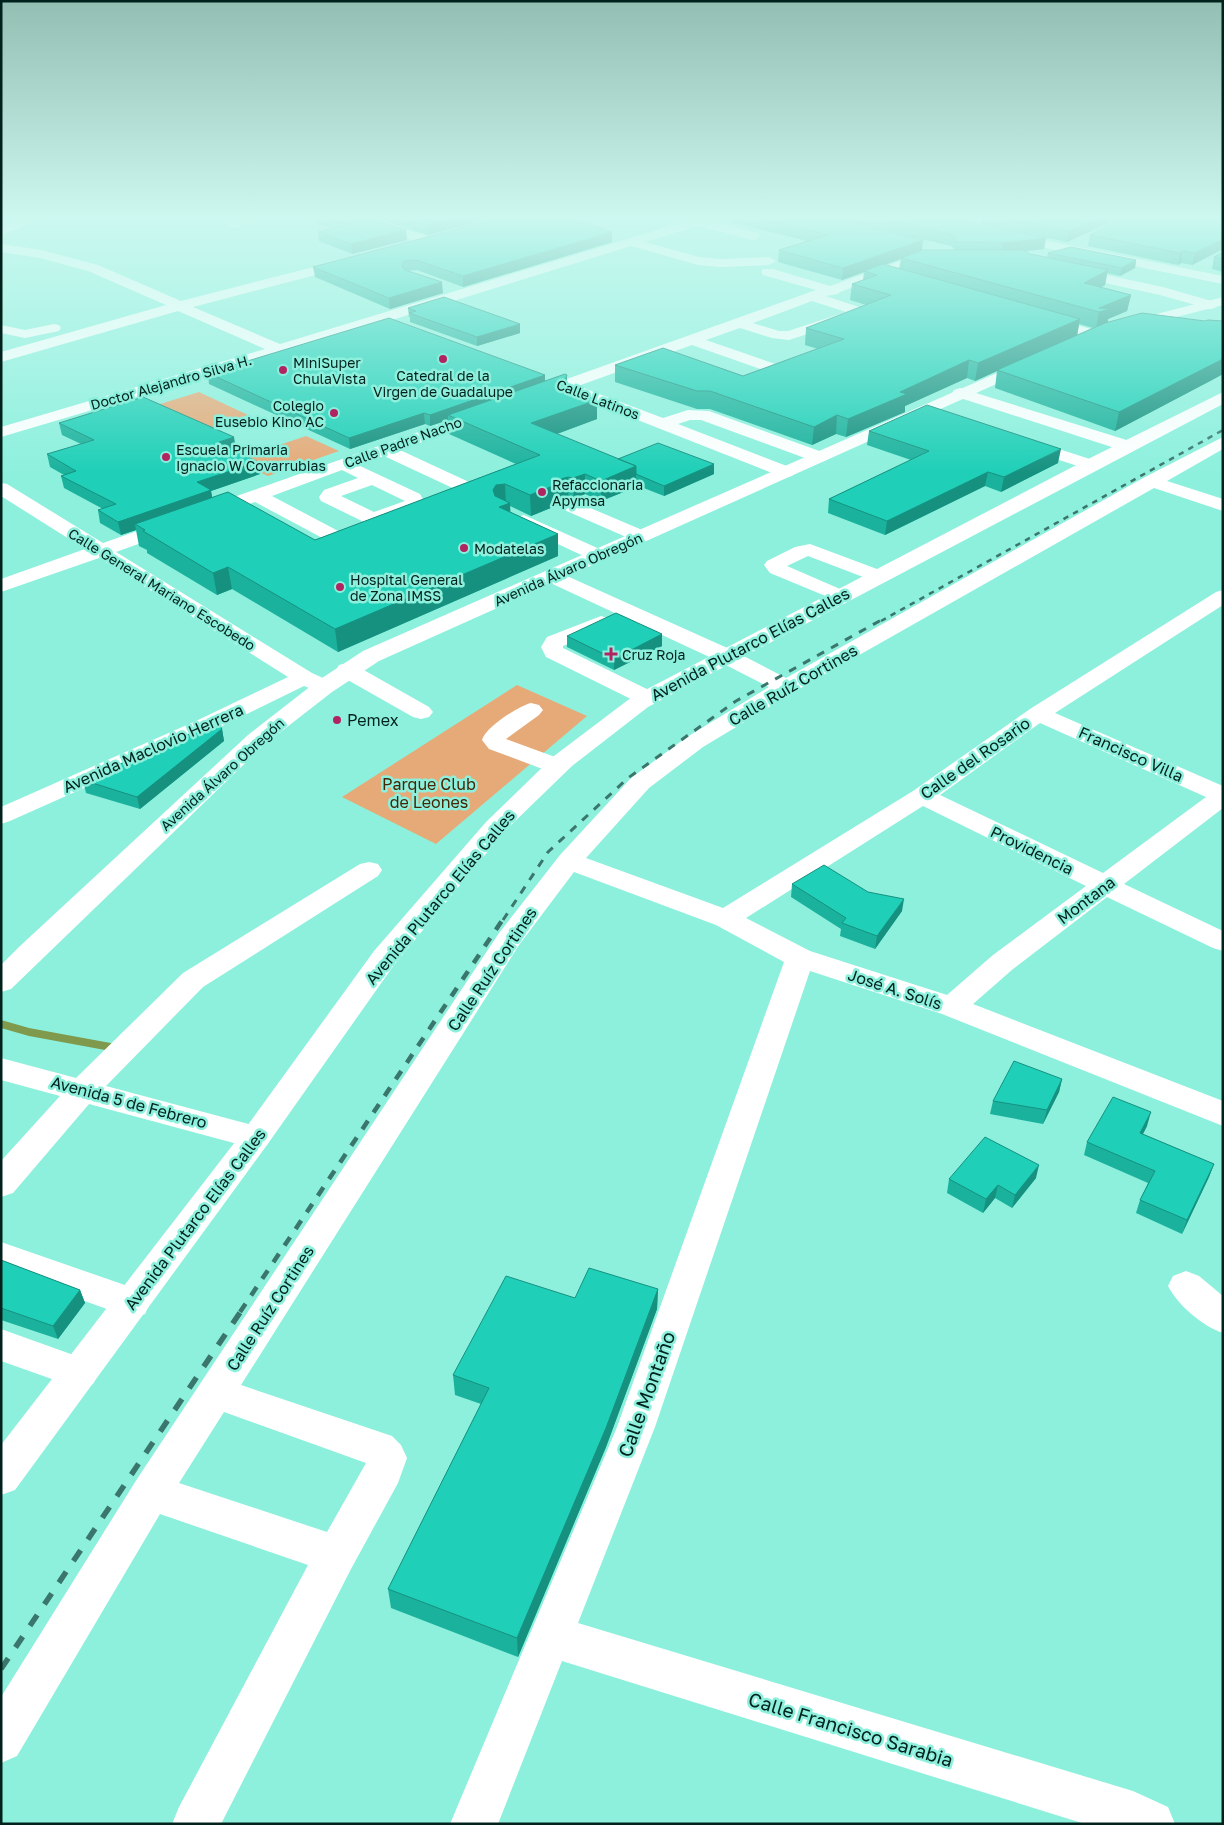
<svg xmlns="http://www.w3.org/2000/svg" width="1224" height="1825" viewBox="0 0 1224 1825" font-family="'Golos Text',sans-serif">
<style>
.green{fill:#e6aa79}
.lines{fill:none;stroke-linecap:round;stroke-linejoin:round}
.stream{fill:#7f994d;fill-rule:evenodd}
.minor{fill:#fff;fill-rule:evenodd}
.highway{fill:#fff;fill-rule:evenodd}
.rail-far3{stroke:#3a766b;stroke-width:2.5;stroke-dasharray:5.5 5.5;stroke-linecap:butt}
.rail-far2{stroke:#3a766b;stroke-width:3;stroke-dasharray:8 8;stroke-linecap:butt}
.rail-far1{stroke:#3a766b;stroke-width:4.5;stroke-dasharray:10 10;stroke-linecap:butt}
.rail{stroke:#3a766b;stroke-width:5.5;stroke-dasharray:13 13;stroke-linecap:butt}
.wall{fill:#1bb29d;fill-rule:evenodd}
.shaded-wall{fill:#169180}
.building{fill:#1fcfb7;stroke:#169180}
.poi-dot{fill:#b02462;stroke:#8df0dd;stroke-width:2}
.labels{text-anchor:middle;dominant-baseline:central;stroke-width:5;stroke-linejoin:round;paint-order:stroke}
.far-poi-label{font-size:14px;fill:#01221c;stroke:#8df0dd;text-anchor:start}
.far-street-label{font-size:14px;fill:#01221c;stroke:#8df0dd}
.street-label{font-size:16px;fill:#01221c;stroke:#8df0dd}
.poi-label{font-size:16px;fill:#01221c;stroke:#8df0dd;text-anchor:start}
.park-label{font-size:16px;fill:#462505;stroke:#8df0dd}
.near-street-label{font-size:19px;fill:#01221c;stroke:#8df0dd}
</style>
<rect width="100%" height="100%" fill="#8df0dd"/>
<path class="green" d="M199,392L248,415L206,429L157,405Z
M306,436L339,451L268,476L235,460Z
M517,685L587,716L436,844L342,797Z"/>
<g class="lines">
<path class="stream" d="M1,1020L29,1028L116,1044L120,1045L122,1048L120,1051L116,1052L29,1036L1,1028Z"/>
<path class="minor" d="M23,217H40L38,220L1,235V226Z
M240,217H256L238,228H230L228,225Z
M347,217H366L434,238L435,241L434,244H424L349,220Z
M700,217H720L712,222L758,233L760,236L754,240L698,226L645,242L699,257L721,259L769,257L776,261L769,265L721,267L698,265L631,246L285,353L1,437V427L265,349L178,311L1,362V352L166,305L88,271L40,258L1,252V244L41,250L98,265L181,301L349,258L354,259L356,262L354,265L193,307L280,344Z
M972,217H986L977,225L985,228L1223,276V284L982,235L963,229L961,226Z
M934,249L941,253L939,256L840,292L838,294L826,296L862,308L864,311L856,318L789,340L772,338L740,328L706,340L784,367L786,370L784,373H772L692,345L578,386L663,418L688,410L709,411L825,453L828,457L825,461L819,462L813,461L701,420H690L678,424L792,468L795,472L792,476L786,477L780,476L564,391L538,400H526L524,397L526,394L550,385L549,383L551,380L557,378L564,380L816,290L763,275L761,272L763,269H773L830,286ZM812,301L846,312L788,331H779L753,323Z
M1069,267L1163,287L1215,302L1217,305L1215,308L1210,309L1160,295L1064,274L1062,271L1064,268Z
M1042,315L1101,332L1103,335L1101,338L1096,339L1037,322L1035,319L1037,316Z
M54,324L59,325L61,328L59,331L25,338L1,333V325L25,330Z
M960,388L1133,442L1136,446L1133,450L1127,451L1121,450L954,396L952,393L954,390Z
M484,409L490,410L492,414L490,418L400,450L469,482L472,486L469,490L463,491L457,490L384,456L358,465L420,494L425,503L423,507C405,514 384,527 364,522L321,501L319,497L324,490L358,478L342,470L272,496L342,533L345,537L342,541L335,543L328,541L255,502L116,552L312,673L332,682L335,687L332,692L324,694L304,686L214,730L10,821L1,824V807L198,720L288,677L99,558L1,592V579L85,549L1,496V483L7,484L103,543ZM372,485L405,501L374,512L341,496Z
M1223,437V449L1167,481L1223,499V511L1154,488L794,692L703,747L649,788L586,858L723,908L913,791L1030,709L1216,592L1223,590V605L1055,713L1223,786V808L1124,884L1223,931V951L1213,948L1107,897L1013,969L973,1004L1223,1101V1126L942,1014L810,971L655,1427L578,1623L1133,1791L1168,1807L1175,1824H1085L562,1661L498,1824H450L617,1427L784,962L716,925L574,872L519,945L241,1385L392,1436L401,1445L407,1458L398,1483L351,1569L221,1824H172L179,1807L308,1565L160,1514L17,1756L1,1763V1697L137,1479L499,933L560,855L631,778L687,737L769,687L718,661L544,580L541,576L544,572L551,570L558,572L734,651L786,678L1145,477ZM1040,723L1206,797L1103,873L940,795ZM923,806L1086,886L993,955L947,995L810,951L746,918ZM224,1412L366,1463L327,1532L179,1483Z
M1025,438L1096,461L1099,465L1096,469L1090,470L1019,447L1016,443L1019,439Z
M569,499L647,532L650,536L647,540L640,542L633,540L562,509L560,505L562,501Z
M524,515L604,551L607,555L604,559L597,561L590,559L517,525L515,521L517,517Z
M810,544L885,572L888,576L885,580L878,582L871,580L808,556L787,566L847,592L850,596L847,600L840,602L770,573L764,565L767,561L795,547Z
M601,616L608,618L612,622L608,626L563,646V648L655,693L658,698L655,703L647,705L639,703L546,657L541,647L547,637Z
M347,663L355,665L429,707L433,712L429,717L421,719L413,717L339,675L336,670L339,665Z
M531,703L539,705L543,710L539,715L506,739L566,761L569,766L566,771L557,773L548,771L489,749L482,740C485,727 519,706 531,703Z
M369,862L378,864L382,870L378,876L203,987L106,1086L267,1129L272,1137L267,1145L256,1149L89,1104L13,1193L1,1197V1161L60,1096L1,1080V1058L76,1078L183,973L360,864Z
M1,1242L145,1292L150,1303L145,1314L132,1318L1,1271Z
M1186,1271L1199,1276L1223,1296V1333C1202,1326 1178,1305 1168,1286L1173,1276Z
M1,1329L93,1362L99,1373L93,1384L80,1389L1,1361Z"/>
<path class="highway" d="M1223,297V305L1130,329L1125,328L1123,325L1125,322Z
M1029,359L1034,361L1037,364L1034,367L379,661L332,692L264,745L11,989L1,992V965L20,946L248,735L316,682L363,651Z
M1223,392V404L648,707L572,766L504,832L394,965L267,1145L15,1490L1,1495V1445L245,1129L374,951L486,822L554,756L632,697L1084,461Z"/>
<path class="rail-far3" d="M881,621L1223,430"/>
<path class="rail-far2" d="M503,920L548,852L628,778L736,701L883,619"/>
<path class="rail-far1" d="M240,1312L503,919"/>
<path class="rail" d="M1,1669L241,1311"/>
</g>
<path class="wall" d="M316,217H364L407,240L352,254L319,241L318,232L332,228L317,224Z
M373,217H495L428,235Z
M721,217H828L922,250H954V249L951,246L829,217H970L967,220L978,224L1046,238L1044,249L1026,251L1030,254L1047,257L1048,253L1136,260L1135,268L1120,276L1107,273L1105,285L1101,287L1131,295L1127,311L1108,319V322L1223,321V374L1212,380L1115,431L995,388L997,371L975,381L967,378L905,406V412L846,437L836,434L812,445L710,409H697L615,382V365L743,376L818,349L805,345L806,328L866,305L850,300L852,284L863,280L864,272L842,280L778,262L779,250L807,241L731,222V220ZM901,259L899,269L884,265ZM1079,324L1093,328L1077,335Z
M982,217H1121L1067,242L981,224Z
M1223,217V249L1192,265L1181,263L1178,265L1088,246L1090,235Z
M612,242L463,287L417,270L408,271L443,293L390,309L315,277L313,267Z
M1223,252V272L1212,269L1214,257Z
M408,308L520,324V333L477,346L410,322V317H409Z
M208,373L545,375V381L567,375V388L597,419L557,434L618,459L714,464V474L664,496L636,485V487L601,501L585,494L574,499L568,497L561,499L558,505L531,516L510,506V512L558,534V556L338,652L232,589L217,595L147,553V550L139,546L136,530L121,535L100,523L98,510L103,509L64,488L61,476L64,475L50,467L47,454L81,444L62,435L59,423L236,449L234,450L260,474L211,491L212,497L315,540L516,464L449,434L448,420L430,426L425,424L350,449L209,384Z
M869,431L1058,463L1001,492L985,486L885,535L828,513L829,499L911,460L867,445Z
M662,634V646L614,670L567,647V636Z
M222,729L224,741L140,809L86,793L83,780Z
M792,884L868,892L902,911L875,949L840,936L841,929L791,897Z
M1062,1079L1059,1092L1043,1124L990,1114L993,1101Z
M1147,1126L1143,1134L1214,1164L1209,1177L1182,1234L1136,1213L1140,1200L1148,1183L1084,1155L1087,1142Z
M1036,1178L1012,1208L995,1198L983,1213L947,1193L949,1179Z
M1,1260L80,1290L85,1303L58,1339L1,1320Z
M658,1289L657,1309L606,1447L518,1657L391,1608L388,1589L481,1404L455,1395L453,1375L575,1298Z"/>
<path class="shaded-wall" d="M459,217H495L428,235L427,225Z
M1098,217H1121L1067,242L1069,231Z
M406,230L407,240L352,254L351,244Z
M612,232V242L463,287V276Z
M1046,238L1044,249L1001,254L1002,243Z
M1223,239V249L1192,265L1195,253Z
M923,240L922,251L866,272L864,271V272L842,280L843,268Z
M1183,251L1181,263L1178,265L1180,253Z
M1136,260L1135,268L1120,276L1122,268Z
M1108,270L1105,285L1081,299L1084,283Z
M442,282L443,293L390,309L389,298Z
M1131,295L1127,311L1108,319L1107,326L1096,329L1099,312V308Z
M1080,319L1077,336L997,370V371L975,381L978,363Z
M520,324V333L477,346V337Z
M1223,359V374L1212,380L1115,431L1119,412Z
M969,360L967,378L905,406V412L846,437L848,419L900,392Z
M545,375V386L448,415V420L430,426V415Z
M567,375V394L562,387Z
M597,400V419L532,443L531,423Z
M424,413L425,424L350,449L349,438Z
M837,415L836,434L812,445L814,427Z
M234,437L236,449L221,454L219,442Z
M1061,449L1058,463L1001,492L1004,477Z
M258,462L260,474L211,491L213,502L135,524L136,530L121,535L118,522L197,482Z
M714,464V474L664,496V486Z
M636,466V487L601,501V481Z
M988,472L985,486L885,535L887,521Z
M585,474V494L574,499L573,478Z
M568,477V497L561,499L558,505L531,516L530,495L561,479Z
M505,484L506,504L497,506L493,490L496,485Z
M510,503L511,524L499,507Z
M558,534V556L338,652L335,629Z
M228,567L232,589L217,595L213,573Z
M662,634V646L614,670V659Z
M222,729L224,741L140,809L137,797Z
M904,899L902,911L875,949L877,936Z
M1062,1079L1059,1092L1043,1124L1047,1110Z
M1151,1112L1147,1126L1136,1147L1140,1133Z
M1214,1164L1209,1177L1182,1234L1187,1220Z
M1039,1165L1036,1178L1012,1208L1015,1195Z
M998,1185L995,1198L983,1213L986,1199Z
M658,1289L657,1309L606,1447L518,1657L517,1638Z
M80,1290L85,1303L58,1339L53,1326Z"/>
<path class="building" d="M326,217H364L406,230L351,244L318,232L350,224Z
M402,217H459L427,225Z
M503,217H565L612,232L463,276L416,260L404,261L402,266L405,270L442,282L389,298L313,267Z
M756,217H828L923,240L843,268L779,250L828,235Z
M878,217H963L967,220L978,224L1046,238L1002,243L955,242L956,238L953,235Z
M1004,217H1098L1069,231Z
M1125,217H1223V239L1195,253L1183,251L1180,253L1090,235Z
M1071,247L1136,260L1122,268L1048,253Z
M923,250H1023L1030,254L1108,270L1084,283L1131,295L1099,308L1110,309L1099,312L901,258Z
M1223,252V259L1214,257Z
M883,264L1080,319L978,363L969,360L900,392L907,394L848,419L837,415L814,427L710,391H697L615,365L663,348L743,376L844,339L806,328L891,295L852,284L877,275L864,271Z
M444,297L520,324L477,337L409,313L416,311L408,308Z
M1142,313L1205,321L1208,320L1223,321V359L1119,412L997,370L1105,323Z
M389,318L545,375L430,415L424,413L349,438L208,373Z
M565,374L567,375L562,387L597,400L531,423L636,466L601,481L585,474L573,478L568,477L561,479L558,484L530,495L505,484L496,485L493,490L495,496L510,503L499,507L558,534L335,629L228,567L213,573L143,531L145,530L135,524L228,492L315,540L540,455L448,415Z
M143,397L234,437L219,442L258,462L197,482L211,490L118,522L98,510L116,504L61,476L76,471L47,454L94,440L59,423Z
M927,405L1061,449L1004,477L988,472L887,521L829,499L929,451L869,431Z
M658,443L714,464L664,486L636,474V466L618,459Z
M616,613L662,634L614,659L567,636Z
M217,722L222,729L137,797L83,780Z
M824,865L868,892L904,899L877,936L842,923L846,918L792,884Z
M1014,1061L1062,1079L1047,1110L993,1101Z
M1113,1097L1151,1112L1140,1133L1214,1164L1187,1220L1140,1200L1155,1171L1087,1142Z
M985,1137L1039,1165L1015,1195L998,1185L986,1199L949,1179Z
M1,1260L80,1290L53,1326L1,1308Z
M589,1268L658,1289L606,1428L517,1638L388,1589L489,1388L453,1375L506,1276L575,1298Z"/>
<linearGradient id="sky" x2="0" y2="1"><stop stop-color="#93beb2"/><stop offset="0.46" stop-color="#ccf8f0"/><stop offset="1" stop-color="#ccf8f0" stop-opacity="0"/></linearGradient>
<rect width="1224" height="473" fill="url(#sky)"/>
<g class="poi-dot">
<circle cx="443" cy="359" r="5"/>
<circle cx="283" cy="370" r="5"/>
<circle cx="334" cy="413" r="5"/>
<circle cx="166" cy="457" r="5"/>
<circle cx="542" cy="492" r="5"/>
<circle cx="464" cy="548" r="5"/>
<circle cx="340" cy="587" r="5"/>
<path d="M608.5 646.5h5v5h5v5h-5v5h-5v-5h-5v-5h5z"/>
<circle cx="337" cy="720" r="5"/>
</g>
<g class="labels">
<g class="far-poi-label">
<text x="293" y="362">MiniSuper<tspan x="293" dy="16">ChulaVista</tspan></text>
<text x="443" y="375" text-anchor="middle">Catedral de la<tspan x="443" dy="16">Virgen de Guadalupe</tspan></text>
<text x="324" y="405" text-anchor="end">Colegio<tspan x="324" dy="16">Eusebio Kino AC</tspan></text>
<text x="176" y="449">Escuela Primaria<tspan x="176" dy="16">Ignacio W Covarrubias</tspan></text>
<text x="552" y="484">Refaccionaria<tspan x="552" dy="16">Apymsa</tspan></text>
<text x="474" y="548">Modatelas</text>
<text x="350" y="579">Hospital General<tspan x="350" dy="16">de Zona IMSS</tspan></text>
<text x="622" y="654">Cruz Roja</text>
</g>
<g class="far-street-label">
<text transform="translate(171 382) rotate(-16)">Doctor Alejandro Silva H.</text>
<text transform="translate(598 399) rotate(21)">Calle Latinos</text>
<text transform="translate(403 442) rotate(-20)">Calle Padre Nacho</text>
<text transform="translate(568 569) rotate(-24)">Avenida Álvaro Obregón</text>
<text transform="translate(162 589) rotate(32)">Calle General Mariano Escobedo</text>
<text transform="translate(222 774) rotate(-42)">Avenida Álvaro Obregón</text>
</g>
<g class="street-label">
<text transform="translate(750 644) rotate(-28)">Avenida Plutarco Elías Calles</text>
<text transform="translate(793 685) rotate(-30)">Calle Ruíz Cortines</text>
<text transform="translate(153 748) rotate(-24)">Avenida Maclovio Herrera</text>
<text transform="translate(1131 754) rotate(24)">Francisco Villa</text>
<text transform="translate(975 758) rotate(-35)">Calle del Rosario</text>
<text transform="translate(1032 850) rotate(26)">Providencia</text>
<text transform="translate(440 897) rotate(-50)">Avenida Plutarco Elías Calles</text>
<text transform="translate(1086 900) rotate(-37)">Montana</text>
<text transform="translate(492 969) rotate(-56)">Calle Ruíz Cortines</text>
<text transform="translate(895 989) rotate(18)">José A. Solís</text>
<text transform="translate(129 1102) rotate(15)">Avenida 5 de Febrero</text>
<text transform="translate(195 1219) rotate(-53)">Avenida Plutarco Elías Calles</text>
<text transform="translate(270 1308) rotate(-57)">Calle Ruíz Cortines</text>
</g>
<g class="poi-label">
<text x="347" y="720">Pemex</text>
</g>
<g class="park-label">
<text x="429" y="784">Parque Club<tspan x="429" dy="18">de Leones</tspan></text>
</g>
<g class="near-street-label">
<text transform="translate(646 1394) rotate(-70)">Calle Montaño</text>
<text transform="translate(851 1729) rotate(17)">Calle Francisco Sarabia</text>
</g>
</g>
<rect width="1224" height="1825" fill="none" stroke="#01221c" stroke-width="5"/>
</svg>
